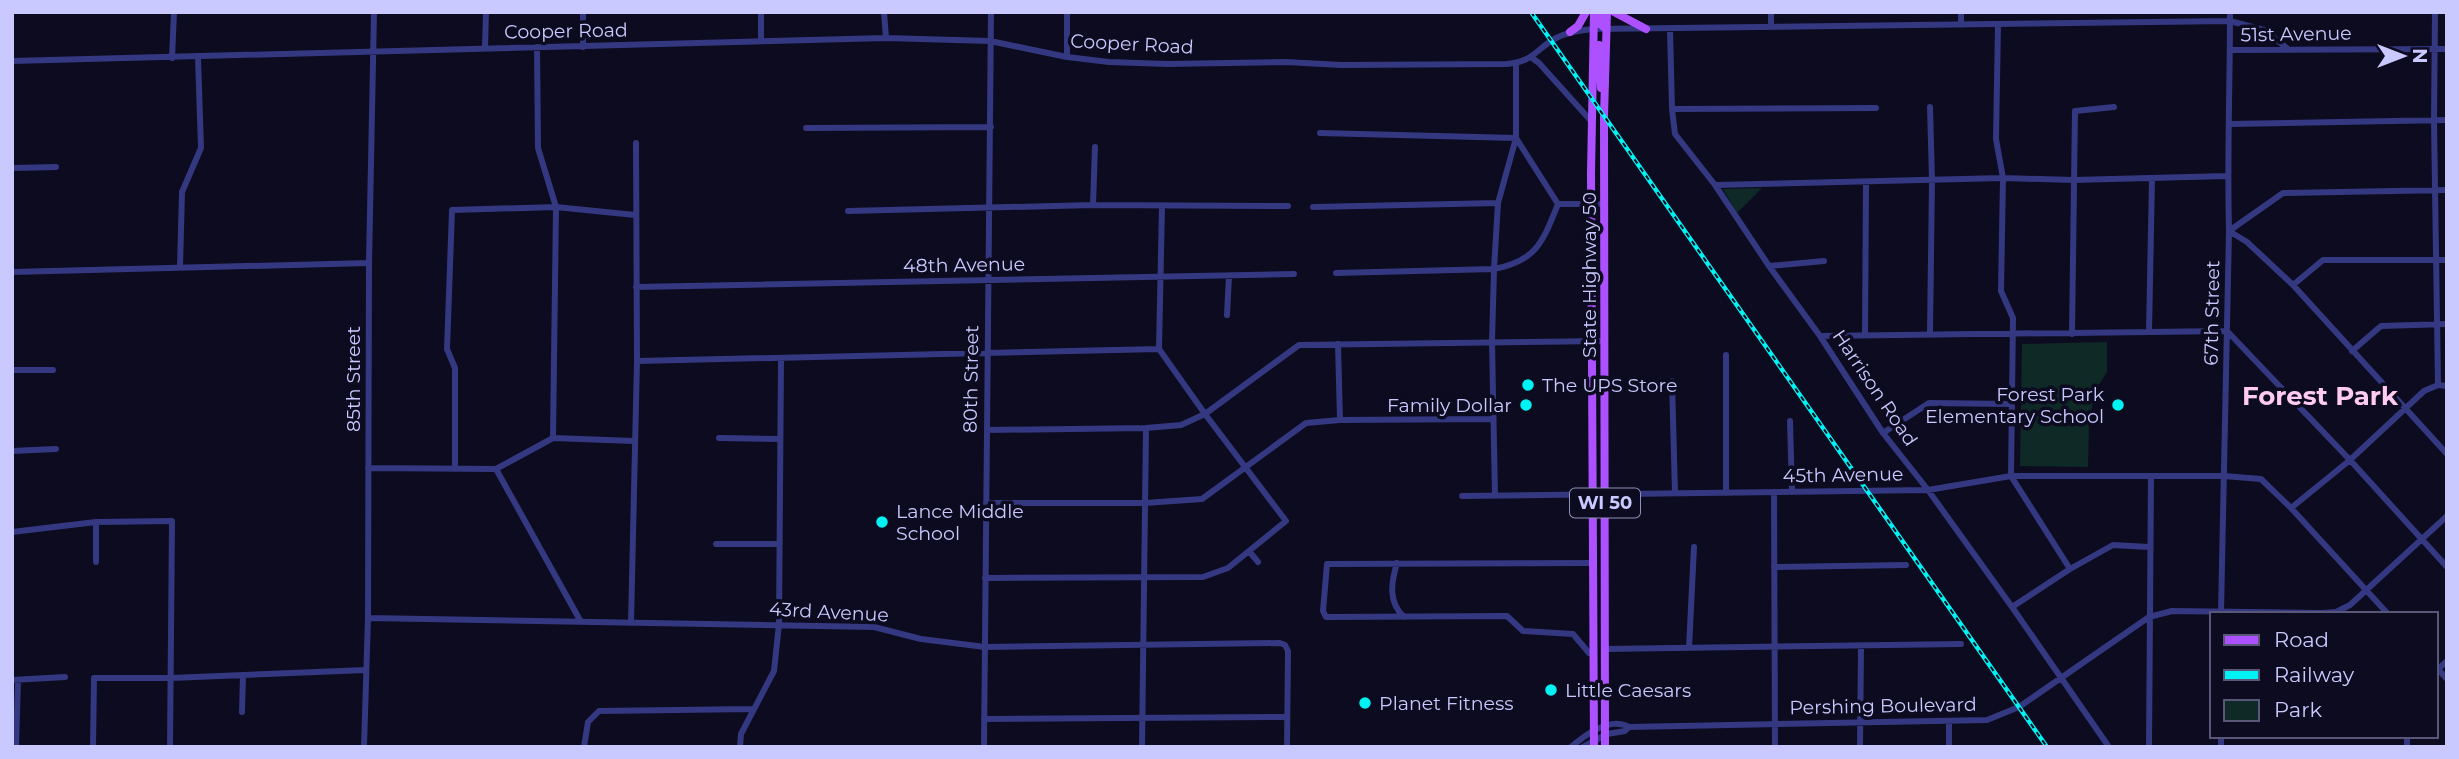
<svg xmlns="http://www.w3.org/2000/svg" width="2459" height="759" viewBox="0 0 2459 759" font-family="Montserrat,sans-serif">
<style>
.green{fill:#0e2926}
.lines{fill:none;stroke-linecap:round;stroke-linejoin:round}
.minor{stroke:#333881;stroke-width:6}
.major{stroke:#ad50ff;stroke-width:8}
.rail-casing{stroke:#00f3f4;stroke-width:4.5}
.rail{stroke:#0d0b1f;stroke-width:2;stroke-dasharray:5;stroke-linecap:butt}
.poi-dot{fill:#00f3f4;stroke:#0d0b1f;stroke-width:2.5}
.labels{text-anchor:middle;dominant-baseline:central;stroke-width:7;stroke-linejoin:round;paint-order:stroke}
.shield{fill:#0d0b1f;stroke:#9190bc;stroke-width:2}
.shield-label{font-size:18px;font-weight:bold;fill:#cac9ff}
.street-label{font-size:19px;fill:#cac9ff;stroke:#0d0b1f}
.poi-label{font-size:19px;fill:#cac9ff;stroke:#0d0b1f;text-anchor:start}
.district-label{font-size:26px;font-weight:bold;fill:#ffcbf1;stroke:#0d0b1f}
</style>
<rect width="100%" height="100%" fill="#0d0b1f"/>
<path class="green" d="M1762,188L1737,213L1723,189Z
M2107,342V372L2095,391L2089,425L2088,467L2020,466L2022,344Z"/>
<g class="lines">
<path class="minor" d="M761,12V41
M884,12L886,38
M1961,12V25
M2435,12L2434,121L2438,385
M1998,24L1996,139L2003,178L2001,291L2013,318L2011,476L2070,569
M1771,27V12
M1670,29L1672,109L1675,134L1715,185L1769,266L1820,336L1883,433L1928,490L2012,607L2109,747
M537,47L538,148L556,207L553,438
M583,47V12
M485,48L486,12
M2230,50L2447,49
M1067,57V12
M172,58L174,12
M1532,58L1539,63L1592,122
M12,61L886,38L990,41L1067,57L1109,62L1168,64L1286,62L1341,65L1507,64C1533,62 1536,49 1556,38C1568,32 1581,30 1594,29L2230,21L2264,30L2288,49
M1930,107L1932,180L1930,333
M1672,109L1876,108
M2230,124L2447,120
M806,128L991,127
M1320,133L1516,138L1558,204C1543,241 1537,261 1494,269L1336,273
M12,168L56,167
M1715,185L2003,178L2073,180L2227,176
M2447,190L2283,193L2229,231L2247,242L2293,285L2447,454
M1558,204H1604
M1093,205L1095,147
M1313,207L1498,203
M848,211L1093,205L1288,206
M1769,266L1824,261
M180,267L182,192L201,148L198,57
M12,272L369,263
M2293,285L2323,260H2447
M636,287L1294,274
M1227,315L1229,276
M2149,332L2152,178
M2072,334L2075,111L2114,107
M1865,335L1866,182
M1820,336L2227,331L2350,460L2447,567
M1338,344L1340,420
M1159,349L1162,206
M2352,351L2381,326L2447,324
M1726,355V493
M637,361L1159,349
M12,370H53
M1672,381L1675,493
M1790,421L1792,492
M987,430L1146,428L1181,425L1205,414L1299,345L1605,341
M1883,433L1929,403L2010,404
M719,438L780,439
M12,451L56,449
M368,468L496,469L553,438L634,441
M455,469V368L447,349L452,210L556,207L635,215
M496,469L581,622
M1774,492L1775,747
M1462,496L1928,490L2011,476H2224L2261,479L2291,508L2388,614
M1495,496L1492,342L1494,269L1498,203L1516,138V63
M986,503H1145L1202,499L1306,423L1340,420L1493,419
M2291,508L2350,460L2424,391L2438,385L2447,386
M96,522V562
M12,532L96,522L172,521L170,747
M716,544H778
M1249,551L1258,562
M1397,563C1391,583 1388,602 1404,617
M1774,567L1906,565
M985,578L1203,577L1228,568L1286,521L1205,414L1159,349
M2012,607L2070,569L2113,545L2149,547
M2221,612L2229,231C2227,158 2230,85 2230,12
M368,618L874,627L921,639L985,647L1280,643L1285,645L1288,651L1287,747
M631,623L637,361L636,143
M1689,648L1694,547
M1604,649L1961,644
M1589,653L1573,634L1523,631L1507,616L1326,617L1323,611L1327,564L1594,563
M2436,667L2447,679
M2436,671L2447,661
M12,680L65,677
M242,712L243,675
M984,719L1287,717
M2407,736V747
M16,747L18,680
M93,747L94,678H171L366,670
M364,747L368,618L369,263L374,12
M584,747L588,722L599,711L753,709
M740,747L741,734L774,671L779,624L781,359
M984,747L991,12
M1142,747L1146,428
M1571,747C1586,734 1610,716 1629,727L1987,720L2019,707L2149,617L2172,611L2323,613L2336,612L2350,605L2447,516
M1583,747L1607,734L1625,731L1629,727
M1860,747L1861,646
M1949,747V722
M2149,747L2151,476
M2221,747V736"/>
<path class="major" d="M1600,12V24L1606,29
M1614,12L1646,29
M1570,32L1578,26L1586,12
M1599,45L1601,88
M1594,747L1591,173L1594,12
M1605,747L1604,116L1607,12"/>
<g class="rail-casing">
<path id="rail" d="M1531,12L2047,747"/>
</g>
<use href="#rail" class="rail"/>
</g>
<g class="poi-dot">
<circle cx="1528" cy="385" r="7"/>
<circle cx="1526" cy="405" r="7"/>
<circle cx="2118" cy="405" r="7"/>
<circle cx="882" cy="522" r="7"/>
<circle cx="1551" cy="690" r="7"/>
<circle cx="1365" cy="703" r="7"/>
</g>
<g class="labels">
<rect class="shield" x="1570" y="488.5" width="70" height="29" rx="5"/>
<g class="shield-label">
<text x="1605" y="503">WI 50</text>
</g>
<g class="street-label">
<text transform="translate(566 31) rotate(-1)">Cooper Road</text>
<text transform="translate(2296 34) rotate(-1)">51st Avenue</text>
<text transform="translate(1132 44) rotate(3)">Cooper Road</text>
<text transform="translate(964 265) rotate(-1)">48th Avenue</text>
<text transform="translate(1589 275) rotate(-90)">State Highway 50</text>
<text transform="translate(2212 313) rotate(-89)">67th Street</text>
<text transform="translate(353 379) rotate(-90)">85th Street</text>
<text transform="translate(971 379) rotate(-89)">80th Street</text>
<text transform="translate(1875 388) rotate(56)">Harrison Road</text>
<text transform="translate(1843 475) rotate(-1)">45th Avenue</text>
<text transform="translate(829 612) rotate(3)">43rd Avenue</text>
<text transform="translate(1883 706) rotate(-1)">Pershing Boulevard</text>
</g>
<g class="poi-label">
<text x="1542" y="385">The UPS Store</text>
<text x="2104" y="394" text-anchor="end">Forest Park<tspan x="2104" dy="22">Elementary School</tspan></text>
<text x="1512" y="405" text-anchor="end">Family Dollar</text>
<text x="896" y="511">Lance Middle<tspan x="896" dy="22">School</tspan></text>
<text x="1565" y="690">Little Caesars</text>
<text x="1379" y="703">Planet Fitness</text>
</g>
<g class="district-label">
<text x="2320" y="396">Forest Park</text>
</g>
</g>
<rect width="2459" height="759" fill="none" stroke="#cac9ff" stroke-width="28"/>
<rect x="2210" y="612" width="228" height="126" fill="#0d0b1f" stroke="#595779" stroke-width="2"/>
<rect x="2224" y="635" width="35" height="10" fill="#ad50ff" stroke="#595779" stroke-width="2"/>
<text x="2274" y="647" font-size="21" fill="#cac9ff">Road</text>
<rect x="2224" y="670" width="35" height="10" fill="#00f3f4" stroke="#595779" stroke-width="2"/>
<text x="2274" y="682" font-size="21" fill="#cac9ff">Railway</text>
<rect x="2224" y="700" width="35" height="21" fill="#0e2926" stroke="#595779" stroke-width="2"/>
<text x="2274" y="717" font-size="21" fill="#cac9ff">Park</text>
<g transform="translate(2403 56) rotate(90)" stroke="#0d0b1f" stroke-width="5" paint-order="stroke">
<path d="M0-5L12 26L0 18L-12 26Z" fill="#cac9ff"/>
<text y="-10" font-size="19" font-weight="bold" text-anchor="middle" fill="#cac9ff">N</text>
</g>
</svg>
